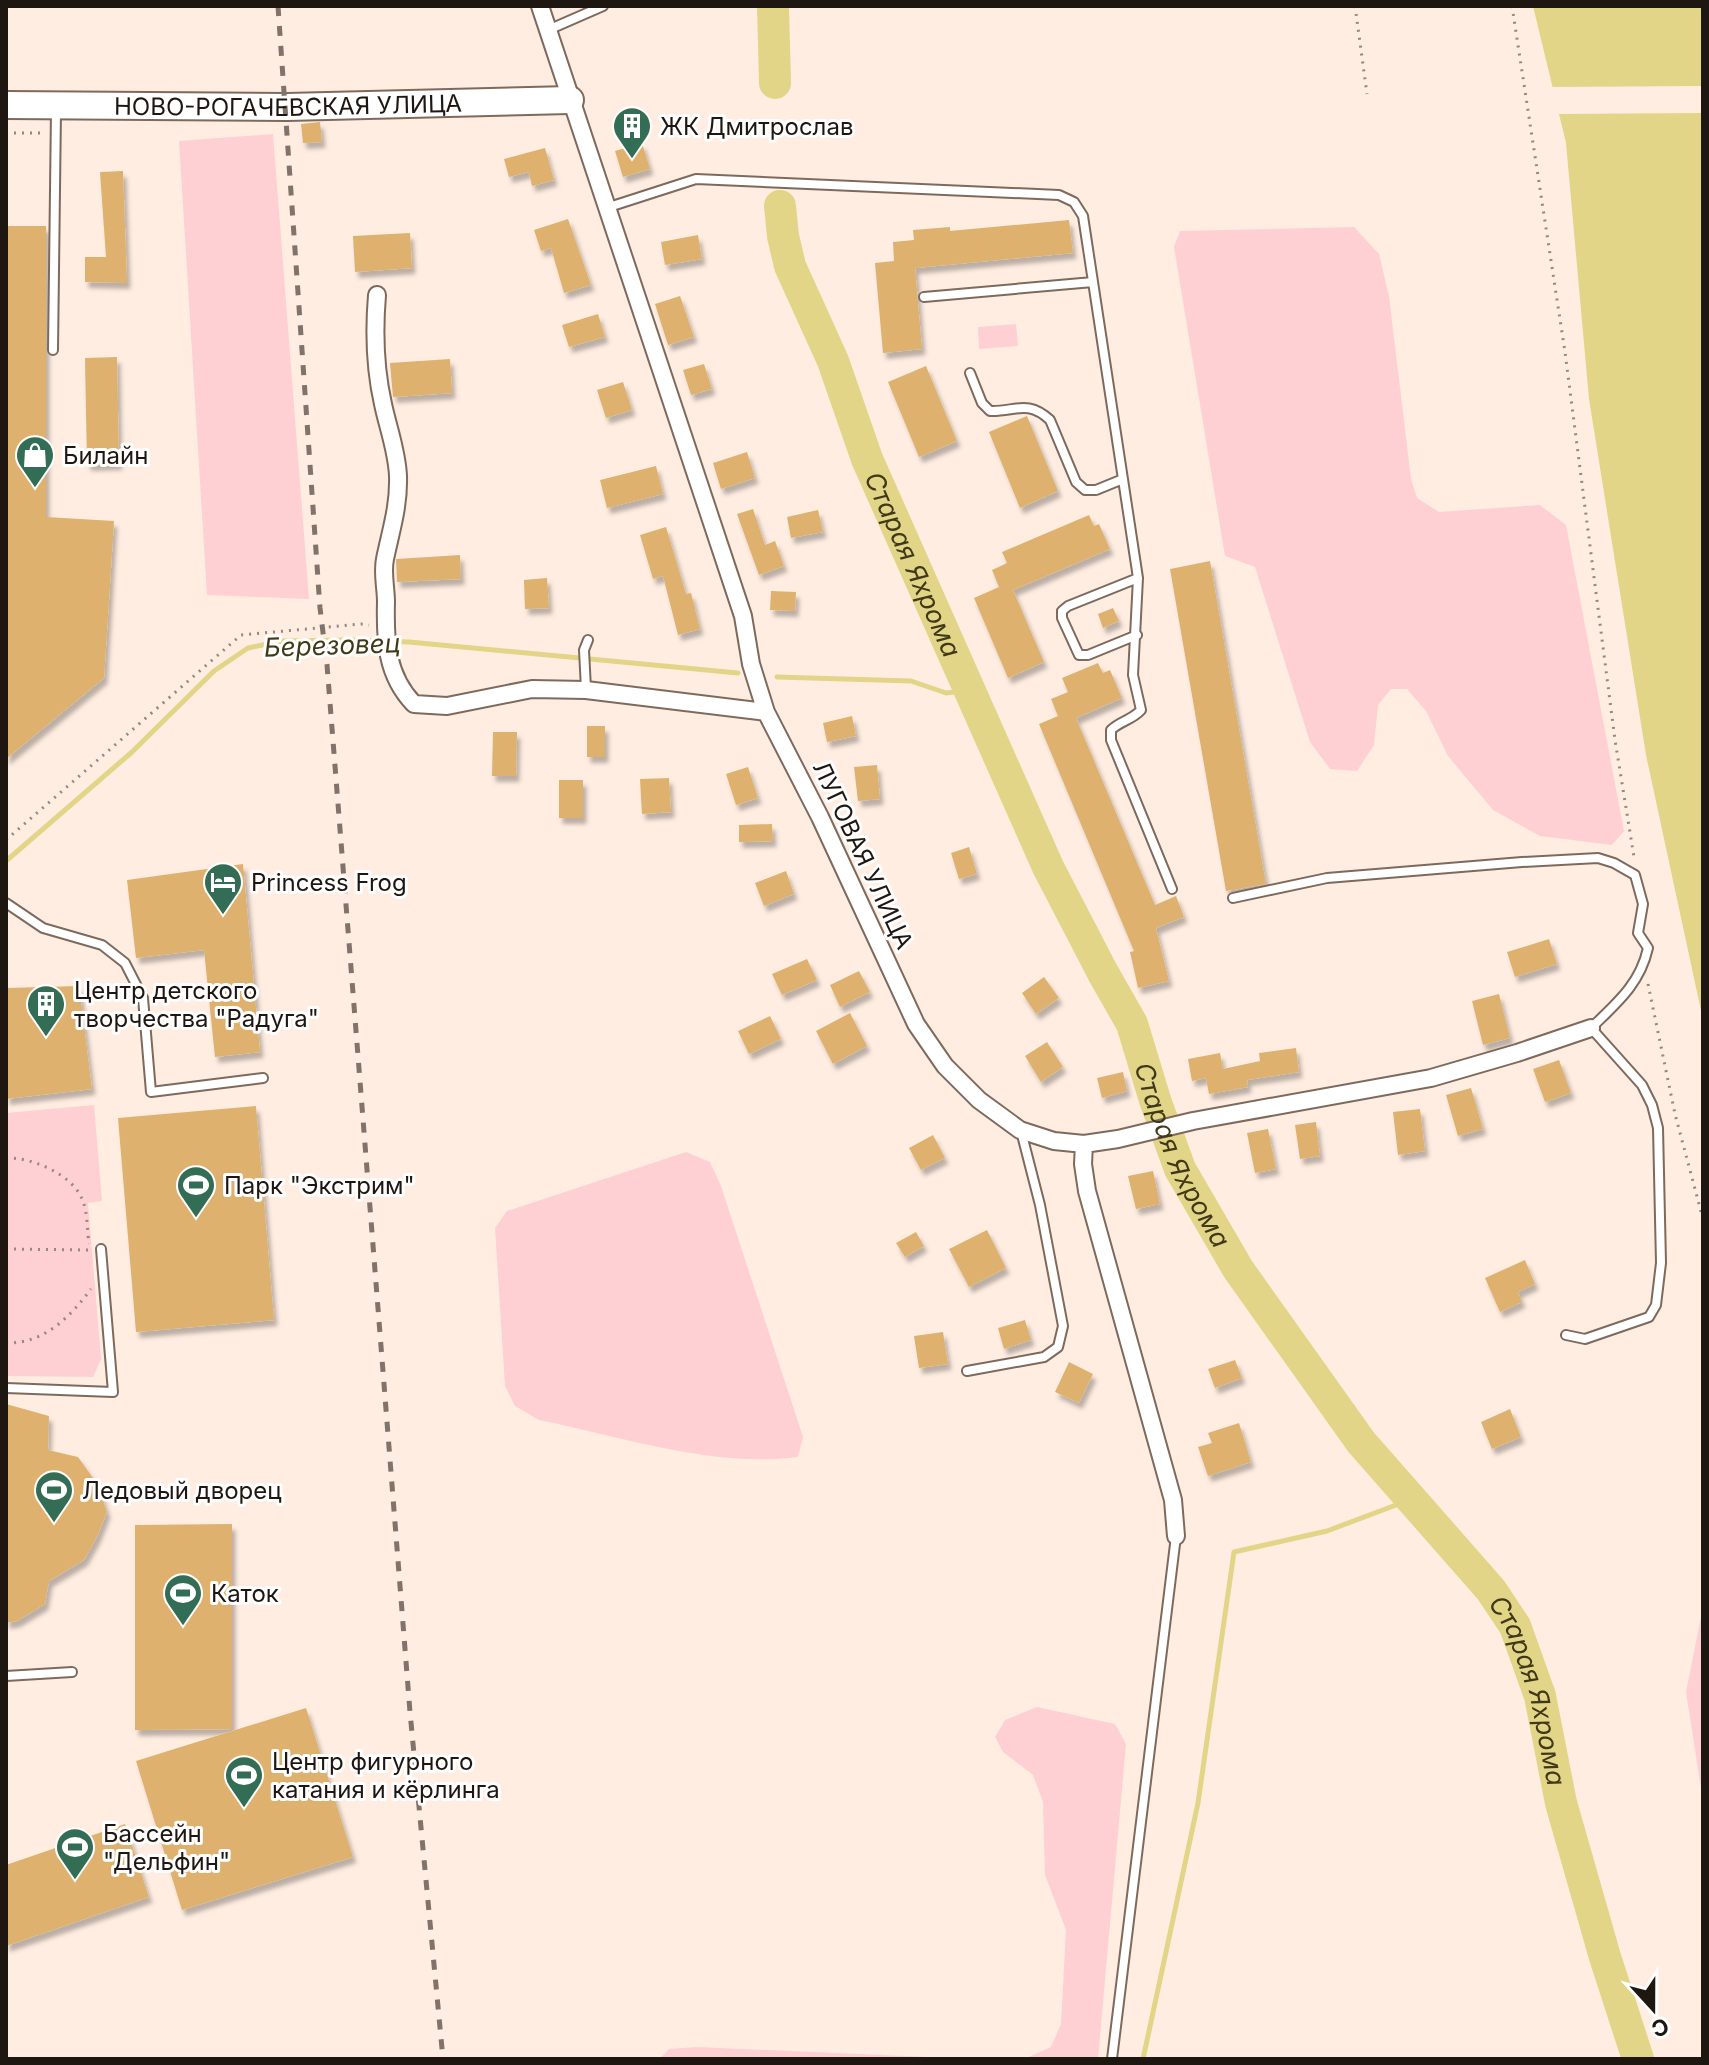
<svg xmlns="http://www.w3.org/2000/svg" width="1709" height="2065" viewBox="0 0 1709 2065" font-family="Inter,sans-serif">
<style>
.green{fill:#fed0d4}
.water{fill:#e3d587}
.pier{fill:#ffede1}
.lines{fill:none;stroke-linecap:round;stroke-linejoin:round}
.stream{stroke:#e3d587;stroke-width:5}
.river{stroke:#e3d587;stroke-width:32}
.building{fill:#deb26e;filter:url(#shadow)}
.lane-casing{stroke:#7d6a5d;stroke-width:12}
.street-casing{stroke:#7d6a5d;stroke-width:20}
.primary-casing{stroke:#7d6a5d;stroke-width:30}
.path{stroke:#95887f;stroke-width:3;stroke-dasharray:2 6;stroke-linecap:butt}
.lane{stroke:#fff;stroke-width:8}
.street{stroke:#fff;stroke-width:16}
.primary{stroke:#fff;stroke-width:26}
.rail{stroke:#7f736b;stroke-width:5;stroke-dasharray:10 10;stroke-linecap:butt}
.labels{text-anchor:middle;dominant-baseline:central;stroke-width:6;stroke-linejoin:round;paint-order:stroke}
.street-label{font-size:24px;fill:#1e1611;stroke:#fefefe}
.poi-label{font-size:24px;fill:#1e1611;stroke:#fefefe;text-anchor:start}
.water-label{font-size:26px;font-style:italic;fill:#3f3917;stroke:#fefefe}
</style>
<defs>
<filter id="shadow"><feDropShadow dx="3.5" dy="6" stdDeviation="2" flood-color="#0004"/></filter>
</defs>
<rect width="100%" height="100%" fill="#ffede1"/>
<path class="green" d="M273,134L309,599L207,595L179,141Z
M1354,227L1379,254L1389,296L1411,479L1417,498L1439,512L1540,505L1566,525L1624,831L1612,845L1540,836L1493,810L1448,756L1426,711L1407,689H1391L1378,705L1374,745L1357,771L1330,769L1310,742L1255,567L1225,556L1174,247L1180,231Z
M1016,324L1018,346L979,349L978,327Z
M94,1105L102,1201L88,1203L101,1359L93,1377L6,1376V1113Z
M686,1152L710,1162L721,1186L803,1437L798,1457C714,1468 622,1437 539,1420L515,1406L505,1386L495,1228L507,1211Z
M1703,1607V1801L1686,1692Z
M1037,1707L1115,1724L1126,1744L1098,2059H1024L1051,2047L1061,2024L1066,1930L1045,1875L1043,1802L1033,1775L1003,1752L995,1737L1005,1720Z
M697,2047L976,2059H659L669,2049Z"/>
<path class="water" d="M1533,6H1703V1020L1646,755L1589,399L1566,143Z"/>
<path class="pier" d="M1703,86V113L1555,114L1548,87Z"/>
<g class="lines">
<path class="stream" d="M777,677L911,681L946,693L955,692L965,682
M6,861L132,752L214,671L248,648L282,641L350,640L409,642L738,673
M1143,2059L1198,1803L1234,1552L1327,1531L1412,1499"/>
<g class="river">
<path d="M773,6L775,83"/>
<path id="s1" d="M780,206L783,236L790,266L833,361L867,459L1048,867L1103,973L1132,1024L1155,1100L1180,1169L1238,1269L1361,1442L1491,1590L1515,1626L1540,1696L1561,1803L1605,1957L1638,2059"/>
</g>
</g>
<path class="building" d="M320,122L322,142L303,143L301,124Z
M642,143L650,169L623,177L615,151Z
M545,148L554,180L532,186L529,172L509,177L504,159Z
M123,171L127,283L85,282V257H106L100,172Z
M568,219L591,285L564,293L551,248L541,251L534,230Z
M1069,220L1073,253L915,268L922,349L883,353L875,263L894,261L893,242L914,240L913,230L950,227V231Z
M6,226H46V517L114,521L104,678L6,759Z
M410,233L412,268L355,272L353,236Z
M698,235L702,259L665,265L661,242Z
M680,296L694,337L668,345L655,304Z
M598,314L605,337L569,347L562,325Z
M117,357L119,464L87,465L85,358Z
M450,359L452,393L393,397L390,363Z
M704,364L712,389L691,395L683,370Z
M926,366L957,441L919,457L888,382Z
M623,382L632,410L606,418L597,390Z
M1027,416L1058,491L1020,508L989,432Z
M747,452L755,478L721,489L713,463Z
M656,466L663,494L607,508L600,480Z
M753,509L765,545L775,541L784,566L759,575L737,514Z
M818,510L823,532L791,538L787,517Z
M1089,515L1094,526L1099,524L1110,549L1013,590L1044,662L1008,678L974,598L999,587L992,570L1007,563L1002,552Z
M666,527L686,594L691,593L700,629L678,635L663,576L653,579L640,535Z
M460,555L461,579L397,582L396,559Z
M1210,561L1266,884L1226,891L1170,569Z
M547,578L549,608L525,609L524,580Z
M771,591L796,592L795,611L770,610Z
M1113,608L1119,621L1103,628L1098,614Z
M1098,663L1103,673L1110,670L1122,698L1076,718L1155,905L1176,896L1184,917L1156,928L1169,981L1138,988L1130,952L1134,951L1039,724L1058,716L1051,699L1068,692L1062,678Z
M852,716L856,736L827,742L823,723Z
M587,726H605V757H587Z
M493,732H517L516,776H492Z
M877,765L880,799L858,801L854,767Z
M748,767L758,798L736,805L726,774Z
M669,778L671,812L642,814L640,779Z
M559,780H583V818H559Z
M772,824L773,841L739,842V825Z
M969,847L977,874L959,879L951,853Z
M243,864L260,1052L215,1057L204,950L136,958L127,880Z
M786,871L794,894L764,906L755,883Z
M1549,939L1557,964L1515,977L1507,952Z
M807,959L817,980L782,995L772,974Z
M859,971L870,992L840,1007L830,985Z
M1044,977L1059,998L1036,1014L1022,993Z
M79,986L92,1089L6,1099V988Z
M1499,994L1510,1038L1483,1045L1472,1001Z
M850,1013L867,1046L833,1064L816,1031Z
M770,1016L781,1039L749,1054L738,1031Z
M1047,1042L1063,1067L1041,1082L1025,1056Z
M1296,1048L1299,1072L1247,1080L1248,1087L1209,1094L1206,1078L1192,1081L1188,1059L1220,1053L1223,1069L1260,1061L1259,1053Z
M1559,1060L1571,1093L1545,1102L1533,1069Z
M1123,1072L1127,1091L1102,1098L1097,1078Z
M1471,1088L1483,1129L1458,1136L1446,1095Z
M256,1106L274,1320L136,1332L118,1118Z
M1420,1109L1425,1151L1398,1155L1393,1112Z
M1316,1122L1320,1156L1300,1159L1295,1125Z
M1268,1129L1276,1169L1255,1173L1247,1133Z
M933,1135L945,1158L921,1170L909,1148Z
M1153,1171L1160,1204L1136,1209L1128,1176Z
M987,1230L1006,1268L969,1287L949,1249Z
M916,1232L924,1246L905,1257L896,1243Z
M1525,1260L1535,1284L1518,1292L1522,1302L1500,1312L1485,1278Z
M1025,1320L1031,1340L1004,1349L998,1328Z
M943,1332L948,1364L919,1368L914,1336Z
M1235,1360L1242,1378L1215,1388L1208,1369Z
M1069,1362L1093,1374L1079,1403L1055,1392Z
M6,1404L49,1416L48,1450L78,1457L98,1485L107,1512L97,1537L84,1560L49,1581L45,1604L17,1621L6,1623Z
M1510,1409L1521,1437L1492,1449L1481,1422Z
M1239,1423L1251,1462L1208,1476L1198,1447L1212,1443L1208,1433Z
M232,1524V1729L135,1730V1525Z
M306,1708L353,1857L182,1910L136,1761Z
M125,1824L149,1897L6,1946V1865Z"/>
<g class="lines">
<g class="lane-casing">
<path id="lane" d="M548,30L603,6
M606,208L696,179L1059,195L1074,202L1083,216L1138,578L1133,675L1141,710C1132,720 1120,721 1111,730V740L1172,889
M924,297L1093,282
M53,350L56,110
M970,373L982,403L990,411C1015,412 1027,399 1050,420L1076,482L1085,490H1096L1123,479
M1137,635L1088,655H1079L1062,618V611L1068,606L1138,578
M586,689L584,650L588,640
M1233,898L1327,878L1522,862L1598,858L1614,863L1635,875L1643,904L1638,933L1648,948C1640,984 1617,1003 1591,1028L1642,1085L1652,1105L1658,1128L1661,1263L1656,1305L1649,1317L1585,1339L1566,1335
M6,903L43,928L102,945L125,963L143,998L151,1092L263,1078
M967,1371L1044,1357L1058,1347L1063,1326L1040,1205L1021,1131
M6,1388L113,1392L101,1249
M6,1676L72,1672
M1112,2059L1176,1536"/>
</g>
<g class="street-casing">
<path id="street" d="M540,6L743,616L751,664L766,712L820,817L916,1024L945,1066L979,1100L1020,1130L1054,1141L1084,1144L1118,1139L1193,1121L1431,1078L1517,1053L1591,1028
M377,295C374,331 375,369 383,404C388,428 397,451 398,476C399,506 391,530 385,559C382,573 386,588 386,602C385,640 386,675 414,704L447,706L532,689L586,690L766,712
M1084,1144L1083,1164L1087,1191L1173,1500L1176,1536"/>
</g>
<g class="primary-casing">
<g id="primary">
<path id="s2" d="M6,105L287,107L570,100"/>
</g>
</g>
<path class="path" d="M1355,6L1367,94
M1512,6L1565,352L1615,740L1634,857
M6,133H42
M6,840L241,635L361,624L369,625
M1648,984L1675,1114L1703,1219
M6,1158C31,1157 72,1174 82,1199C88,1212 87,1231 89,1244
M6,1249L90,1250
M6,1343C44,1344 70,1317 91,1289"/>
<use href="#lane" class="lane"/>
<use href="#street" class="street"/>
<use href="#primary" class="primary"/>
<path class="rail" d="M278,6L320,608L327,665L410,1712L443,2059"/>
</g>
<defs>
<g id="building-pin" transform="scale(2)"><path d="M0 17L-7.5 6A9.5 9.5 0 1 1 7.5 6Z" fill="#346d55" stroke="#fefefe"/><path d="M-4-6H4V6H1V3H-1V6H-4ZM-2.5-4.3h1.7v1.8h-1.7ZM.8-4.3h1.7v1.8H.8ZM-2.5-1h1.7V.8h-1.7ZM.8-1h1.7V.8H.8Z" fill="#fff"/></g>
<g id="shop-pin" transform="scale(2)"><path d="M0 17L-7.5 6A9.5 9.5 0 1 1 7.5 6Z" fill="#346d55" stroke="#fefefe"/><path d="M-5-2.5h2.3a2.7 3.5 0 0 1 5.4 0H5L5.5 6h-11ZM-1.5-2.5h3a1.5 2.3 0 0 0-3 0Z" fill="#fff"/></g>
<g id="hotel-pin" transform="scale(2)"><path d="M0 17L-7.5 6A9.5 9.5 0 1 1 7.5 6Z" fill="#346d55" stroke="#fefefe"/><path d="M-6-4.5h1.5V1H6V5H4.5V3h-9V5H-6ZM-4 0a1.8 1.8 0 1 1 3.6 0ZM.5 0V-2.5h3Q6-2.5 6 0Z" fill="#fff"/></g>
<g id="stadium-pin" transform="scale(2)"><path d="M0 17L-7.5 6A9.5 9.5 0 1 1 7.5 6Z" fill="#346d55" stroke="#fefefe"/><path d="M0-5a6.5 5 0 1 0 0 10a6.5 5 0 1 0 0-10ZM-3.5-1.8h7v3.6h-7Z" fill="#fff"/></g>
</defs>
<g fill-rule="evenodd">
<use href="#building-pin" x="632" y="126"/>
<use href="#shop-pin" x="35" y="455"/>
<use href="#hotel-pin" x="223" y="882"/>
<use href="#building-pin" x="46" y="1004"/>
<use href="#stadium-pin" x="196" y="1185"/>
<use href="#stadium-pin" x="54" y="1490"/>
<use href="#stadium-pin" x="183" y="1593"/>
<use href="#stadium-pin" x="244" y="1775"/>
<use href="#stadium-pin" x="75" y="1847"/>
</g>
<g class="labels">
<g class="street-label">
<text stroke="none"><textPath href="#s2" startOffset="282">НОВО-РОГАЧЕВСКАЯ УЛИЦА</textPath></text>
<text transform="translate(863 855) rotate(65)">ЛУГОВАЯ УЛИЦА</text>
</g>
<g class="poi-label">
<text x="660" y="126">ЖК Дмитрослав</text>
<text x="63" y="455">Билайн</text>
<text x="251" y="882">Princess Frog</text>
<text x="74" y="990">Центр детского<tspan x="74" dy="28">творчества "Радуга"</tspan></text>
<text x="224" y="1185">Парк "Экстрим"</text>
<text x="82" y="1490">Ледовый дворец</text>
<text x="211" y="1593">Каток</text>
<text x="272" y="1761">Центр фигурного<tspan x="272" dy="28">катания и кёрлинга</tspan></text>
<text x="103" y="1833">Бассейн<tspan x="103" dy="28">"Дельфин"</tspan></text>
</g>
<g class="water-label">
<text stroke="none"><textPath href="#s1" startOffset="384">Старая Яхрома</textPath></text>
<text transform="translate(332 645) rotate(-2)">Березовец</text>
<text stroke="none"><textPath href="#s1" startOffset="1034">Старая Яхрома</textPath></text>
<text stroke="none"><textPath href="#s1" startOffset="1680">Старая Яхрома</textPath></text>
</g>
</g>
<rect width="1709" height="2065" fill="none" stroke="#1e1611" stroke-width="16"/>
<g transform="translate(1653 2009) rotate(159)" stroke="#fefefe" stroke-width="6" paint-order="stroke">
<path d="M0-6L14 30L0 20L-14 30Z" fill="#1e1611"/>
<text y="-12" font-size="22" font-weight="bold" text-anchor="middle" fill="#1e1611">С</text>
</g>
</svg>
